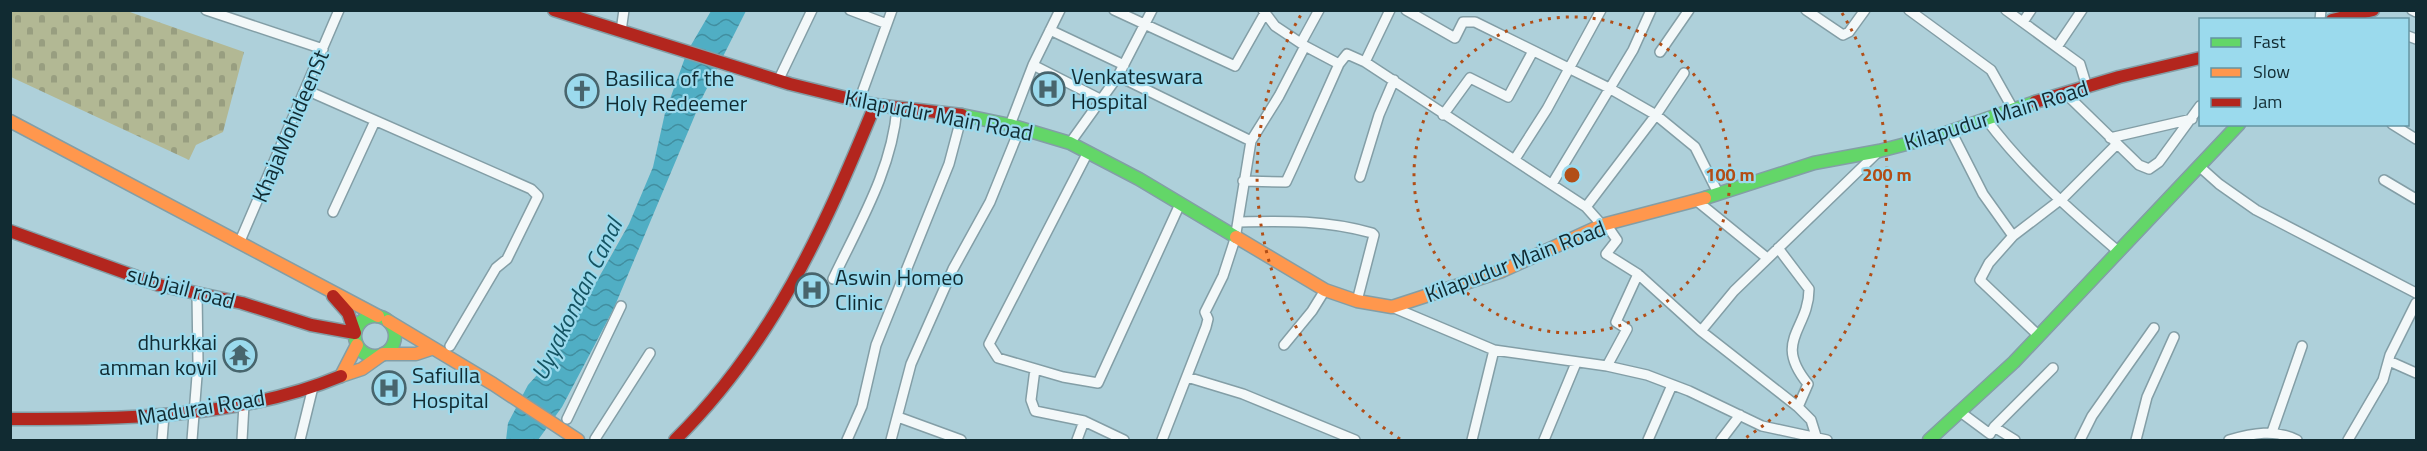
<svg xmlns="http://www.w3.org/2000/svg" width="2427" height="451" viewBox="0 0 2427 451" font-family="'Titillium Web',sans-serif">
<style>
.cemetery{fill:url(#cemetery-stones)}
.water{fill:url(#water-waves)}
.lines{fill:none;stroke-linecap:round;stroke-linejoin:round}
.street-casing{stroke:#839ea6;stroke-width:12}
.fast-casing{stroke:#839ea6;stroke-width:15}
.slow-casing{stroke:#839ea6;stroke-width:15}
.jam-casing{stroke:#839ea6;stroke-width:15}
.street{stroke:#f3f8f9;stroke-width:9}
.fast{stroke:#63d668;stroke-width:12}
.slow{stroke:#ff974d;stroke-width:12}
.jam{stroke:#b3261e;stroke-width:12}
.ring{fill:none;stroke:#b24e16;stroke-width:3;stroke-dasharray:3 6}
.labels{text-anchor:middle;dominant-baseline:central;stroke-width:4.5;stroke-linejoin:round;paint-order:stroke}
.poi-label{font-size:22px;fill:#112b32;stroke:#9bdaed;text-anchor:start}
.street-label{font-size:22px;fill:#112b32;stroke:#9bdaed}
.water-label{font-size:24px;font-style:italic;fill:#155463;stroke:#9bdaed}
.centre{fill:#b24e16;stroke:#9bdaed;stroke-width:3}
.ring-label{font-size:18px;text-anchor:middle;font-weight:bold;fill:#b24e16;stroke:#9bdaed;stroke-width:4.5;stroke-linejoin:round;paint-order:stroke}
</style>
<defs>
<pattern id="cemetery-stones" width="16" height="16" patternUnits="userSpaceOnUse" patternTransform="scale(1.5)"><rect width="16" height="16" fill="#b2b894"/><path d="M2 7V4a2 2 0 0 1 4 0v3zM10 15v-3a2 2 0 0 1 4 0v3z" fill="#989e80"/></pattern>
<pattern id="water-waves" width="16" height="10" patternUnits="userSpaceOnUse" patternTransform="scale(1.5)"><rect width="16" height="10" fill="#50aec4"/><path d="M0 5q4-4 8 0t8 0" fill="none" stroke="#418ea0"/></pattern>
</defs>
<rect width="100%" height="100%" fill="#aed0da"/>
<path class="cemetery" d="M11,10L127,11L244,52L223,132L196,145L189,160L11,77Z"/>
<path class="water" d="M711,11H746L703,96L614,308L562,407L538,440H506L508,423L528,385L555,355L629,224L653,167L665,113L687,52Z"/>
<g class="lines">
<g class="street-casing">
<path id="street" d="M206,10L323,49
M850,10L887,24
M1114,10L1235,66L1265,13
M1406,10L1455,38L1463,22H1475L1609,88L1656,115L1695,147L1718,193
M1806,10L1843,35L1849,32L1865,10
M1909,10L1991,70L2013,109
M2006,10L2080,64L2087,87
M2412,10L2416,12
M2320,20L2321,10
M2023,22L2031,10
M1050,30L1124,65
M621,31L624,10
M2408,36L2416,39
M1301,43L1319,10
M2057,47L2082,10
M1660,52L1689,10
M1365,62L1390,10
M1339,64L1347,54L1365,62L1586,207L1602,225
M1033,65L1102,100
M1118,76L1251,141
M778,81L812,10
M306,90L531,189L538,196L507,259L496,268L450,346
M2065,93L2139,165L2149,169L2159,162L2200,106
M859,101L892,10
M1443,115L1470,78L1508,97L1533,51
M1986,119C2024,170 2071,211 2119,252
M2392,124L2416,139
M1010,125L1033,65L1060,10
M1951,131L1983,194L2013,236L1989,263L1980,280L2039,336
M2110,138L2192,119
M1070,143L1118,76L1152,10
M1088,152L989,344L998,358L1063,377L1098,383L1180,204
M1515,159L1547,109L1601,10
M2200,167L2219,184L2256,210L2416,293
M1360,177L1379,115L1394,80
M2384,180L2416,199
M1243,181L1286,182L1293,167L1339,64L1305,46
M1552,184L1633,50L1651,10
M1697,201L1767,258
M1586,207L1656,115L1684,73
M333,212L375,121
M1238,222C1286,221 1325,220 1372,233L1374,235L1357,301
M1606,224L1617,240L1606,254L1638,274L1701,331
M2013,236L2064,197L2117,144
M240,241L339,10
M1778,248L1809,289C1809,330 1772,340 1808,384L1798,407
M833,279C859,224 892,170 897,108
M1392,307L1494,350L1607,366L1647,375L1689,391L1762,426L1827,440
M1284,345L1312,311L1325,290
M2389,361L2416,373
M1607,366L1627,329L1616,322L1638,274
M1035,369L1031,400L1035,411L1084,421
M1187,377L1243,394L1355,440
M1959,411L1990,434L1994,427L2015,440
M898,417L961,440
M567,419L621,306
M1994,427L2053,368
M2272,432L2302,346
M1816,436L1811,420L1798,407L1701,331L1734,291L1879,151
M595,439L650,353
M162,440L164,415
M192,440L198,363L197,293
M242,440L244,404
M300,440L313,387
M847,440L862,406L876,345L949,164L962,115
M891,440L911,364L953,269L990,202L1020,128
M1077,440L1084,421L1124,440
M1162,440L1206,327L1208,319L1205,312L1223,276L1235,239L1251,141L1279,96L1305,46L1275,26L1263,10
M1472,440L1494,350
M1544,440L1576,363
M1648,440L1672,385
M1721,440L1740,415
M2080,440L2092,416L2154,328
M2136,440L2147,397L2174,337
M2229,440C2253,433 2275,429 2297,440
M2348,440L2383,380L2390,355L2416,303"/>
</g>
<g class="fast-casing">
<path id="fast" d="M962,115L1010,125L1070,143L1139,179L1236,237
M1705,198L1814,163L1879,151L1937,136L2035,102
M355 336a20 20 0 1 1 40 0a20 20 0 1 1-40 0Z
M1929,440L2014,362L2239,124"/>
</g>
<g class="slow-casing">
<path id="slow" d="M10,121L378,316
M1236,237L1325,290L1357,301L1392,307L1502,271L1602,225L1705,198
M388,321L493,384L578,440
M341,376L362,369L383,354H416L431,349
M341,376L357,345"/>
</g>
<g class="jam-casing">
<path id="jam" d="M554,10L790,84L875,105L962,115
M2332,20L2373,10
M2035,102L2119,77L2200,58
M10,231L159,285L242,303L311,325L355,333L348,313L333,296
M10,419C119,419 238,419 341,376
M675,440C772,345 824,229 875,105"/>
</g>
<use href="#street" class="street"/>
<use href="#fast" class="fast"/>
<use href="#slow" class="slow"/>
<use href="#jam" class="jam"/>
</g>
<g class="ring">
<circle cx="1572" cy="175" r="158"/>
<path d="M1400 439A315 315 0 0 1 1302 13M1842 13A315 315 0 0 1 1744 439"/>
</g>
<defs>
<g id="hospital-ring" transform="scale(1.725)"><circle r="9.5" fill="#9bdaed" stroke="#48656d" stroke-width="1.5"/><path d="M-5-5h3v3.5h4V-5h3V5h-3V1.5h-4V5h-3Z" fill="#48656d"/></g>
<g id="church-ring" transform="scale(1.725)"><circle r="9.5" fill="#9bdaed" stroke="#48656d" stroke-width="1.5"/><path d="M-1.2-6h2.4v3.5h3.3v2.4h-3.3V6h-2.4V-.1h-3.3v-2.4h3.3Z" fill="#48656d"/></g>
<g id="temple-ring" transform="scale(1.725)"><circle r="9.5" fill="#9bdaed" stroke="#48656d" stroke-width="1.5"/><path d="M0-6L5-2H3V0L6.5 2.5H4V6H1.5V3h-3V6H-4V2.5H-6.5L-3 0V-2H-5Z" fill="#48656d"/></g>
</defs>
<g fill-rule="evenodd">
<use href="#hospital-ring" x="1048" y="89"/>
<use href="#church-ring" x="582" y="91"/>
<use href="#hospital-ring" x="812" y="290"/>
<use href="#temple-ring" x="240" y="355"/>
<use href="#hospital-ring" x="389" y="388"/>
</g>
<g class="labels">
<g class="poi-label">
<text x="1071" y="76">Venkateswara<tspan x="1071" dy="25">Hospital</tspan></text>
<text x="605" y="78">Basilica of the<tspan x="605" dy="25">Holy Redeemer</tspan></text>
<text x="835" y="277">Aswin Homeo<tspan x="835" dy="25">Clinic</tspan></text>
<text x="217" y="342" text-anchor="end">dhurkkai<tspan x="217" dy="25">amman kovil</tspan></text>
<text x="412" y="375">Safiulla<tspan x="412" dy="25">Hospital</tspan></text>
</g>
<g class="street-label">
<text transform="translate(939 115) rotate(11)">Kilapudur Main Road</text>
<text transform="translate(1996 115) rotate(-17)">Kilapudur Main Road</text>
<text transform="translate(290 126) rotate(-67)">KhajaMohideenSt</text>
<text transform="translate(1515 261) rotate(-21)">Kilapudur Main Road</text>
<text transform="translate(181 287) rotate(15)">sub jail road</text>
<text transform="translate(201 407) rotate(-9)">Madurai Road</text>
</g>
<g class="water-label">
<text transform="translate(576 299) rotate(-64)">Uyyakondan Canal</text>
</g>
</g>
<circle cx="1572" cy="175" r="9" class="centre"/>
<g class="ring-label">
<text x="1730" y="181">100 m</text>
<text x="1887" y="181">200 m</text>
</g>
<rect width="2427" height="451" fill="none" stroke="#112b32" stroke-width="24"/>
<rect x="2199" y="18" width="210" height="108" fill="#9bdaed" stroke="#6494a2" stroke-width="1.5"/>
<rect x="2211" y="38" width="30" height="9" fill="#63d668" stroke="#6494a2" stroke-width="1.5"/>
<text x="2253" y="48" font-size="18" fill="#112b32">Fast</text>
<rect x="2211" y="68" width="30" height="9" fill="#ff974d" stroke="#6494a2" stroke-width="1.5"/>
<text x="2253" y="78" font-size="18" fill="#112b32">Slow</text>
<rect x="2211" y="98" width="30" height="9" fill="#b3261e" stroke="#6494a2" stroke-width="1.5"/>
<text x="2253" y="108" font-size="18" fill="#112b32">Jam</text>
</svg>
